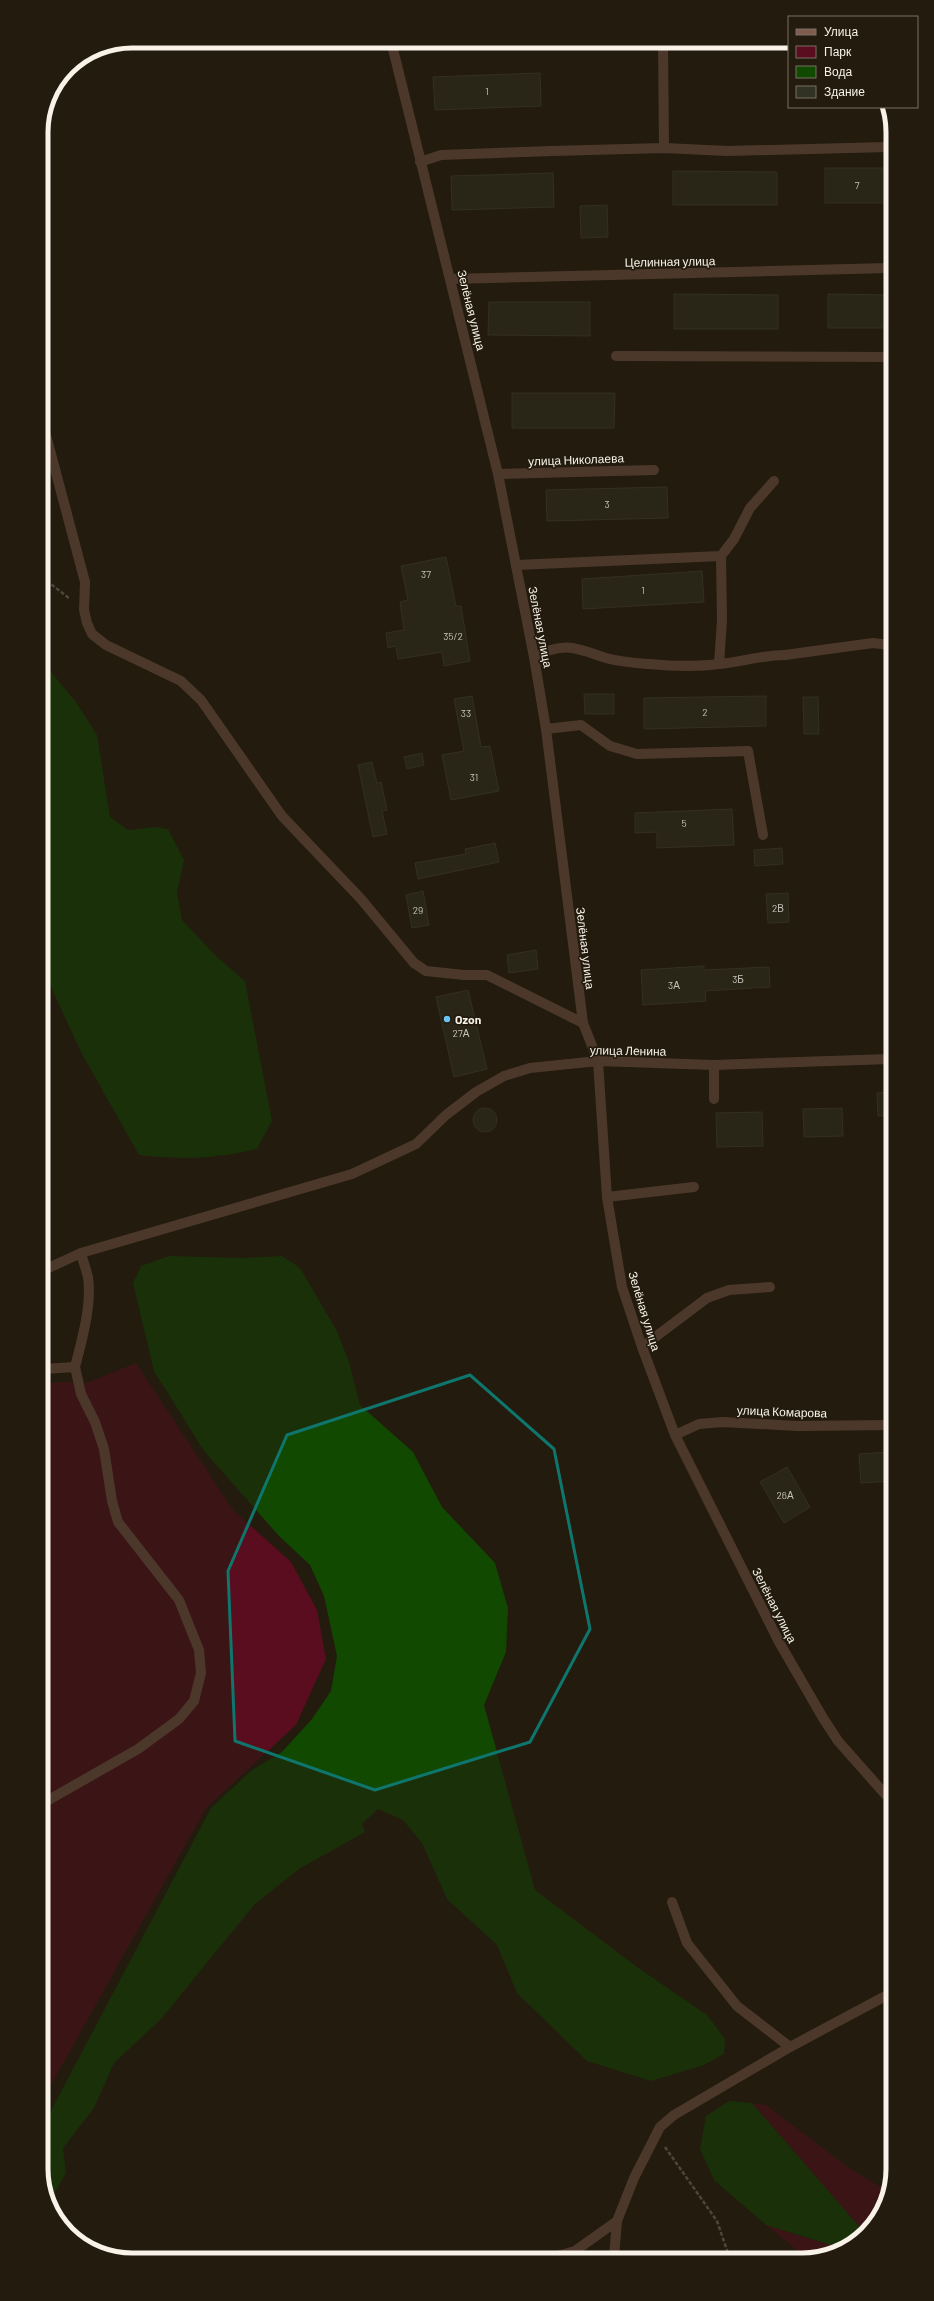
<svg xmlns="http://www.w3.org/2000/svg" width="934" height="2301" viewBox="0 0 934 2301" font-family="Barlow,sans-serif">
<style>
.green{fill:#590d1e}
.water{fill:#114900}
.building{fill:#313223;stroke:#474738}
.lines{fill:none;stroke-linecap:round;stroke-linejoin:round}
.path{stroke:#817a6e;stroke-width:2.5;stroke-dasharray:4 2;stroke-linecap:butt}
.service{stroke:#7f5c4c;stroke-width:10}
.minor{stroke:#7f5c4c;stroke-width:10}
.marked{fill:none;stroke:#0f766e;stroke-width:3;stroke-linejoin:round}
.poi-dot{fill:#6bc3f2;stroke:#231b0e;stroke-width:1.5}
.labels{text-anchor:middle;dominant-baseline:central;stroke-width:3.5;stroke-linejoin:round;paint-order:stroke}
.number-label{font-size:10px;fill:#c6c2b8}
.street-label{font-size:12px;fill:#f8f2e9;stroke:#231b0e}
.poi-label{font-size:12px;font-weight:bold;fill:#f8f2e9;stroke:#231b0e;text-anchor:start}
.rim{fill:none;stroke:#f8f2e9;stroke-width:5}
</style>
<rect width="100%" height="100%" fill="#231b0e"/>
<path class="green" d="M136,1363L233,1510L291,1562L317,1610L326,1659L296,1725L206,1808L46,2094L44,1383L66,1382L84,1384Z
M752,2103L766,2105L849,2168L886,2190L874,2224L864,2232Z
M766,2225L841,2248L831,2255H803Z"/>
<path class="water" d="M42,658L50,671L76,702L97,735L110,817L128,830L155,827L168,829L184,860L177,893L182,920L216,956L245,981L272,1121L257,1149C213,1159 184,1160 139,1155L81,1052L43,970Z
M169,1256L242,1258L282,1256L300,1268L337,1331L349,1362L360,1405L413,1452L442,1507L495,1563L508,1608L506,1652L484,1705L535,1890L637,1967L707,2015L725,2039L724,2054L704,2065L651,2081L587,2061L517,1993L497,1945L447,1899L422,1843L403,1820L378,1809L362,1824L365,1832L299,1869L254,1905L161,2019L114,2063L94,2108L63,2148L66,2173L49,2203L46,2198V2120L211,1808L252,1770L282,1752L312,1719L331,1691L337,1656L324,1596L310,1565L279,1536L204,1451L154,1371L133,1283L141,1266Z
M729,2101L752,2103L864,2232L841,2248L766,2225L714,2180L700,2149L706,2116Z"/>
<path class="building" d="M540,73L541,106L435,110L433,77Z
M825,168H888V203H825Z
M673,171L777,172V205H673Z
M553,173L554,207L452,210L451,176Z
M607,205L608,237L581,238L580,206Z
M674,294L778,295V329H674Z
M828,294L889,295V328H828Z
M489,302H590V336L488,335Z
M512,393H615L614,428H512Z
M667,487L668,518L547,521L546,490Z
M446,557L456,606H461L470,661L444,666L442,652L398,659L396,646L388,648L386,633L404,630L400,602L408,600L401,566Z
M702,571L704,602L583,609L582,579Z
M584,694H614V714H585Z
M472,696L481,747L490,746L499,791L451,800L442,755L464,751L454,699Z
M766,696V726L644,729V698Z
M803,697H818L819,734H804Z
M422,753L424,765L407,769L404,757Z
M372,762L377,783L381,782L387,810L382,811L387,834L373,837L358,765Z
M732,809L734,845L657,848V832L635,833V813Z
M495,843L499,862L418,879L415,863L466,854L465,849Z
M782,848L783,864L755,866L754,850Z
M423,891L429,925L412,928L406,895Z
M788,893L789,922L768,923L766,894Z
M536,950L538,969L509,973L507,955Z
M704,966V970L769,967L770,987L705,991L706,1001L643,1005L641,970Z
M468,990L487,1069L454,1077L436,997Z
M891,1092V1116H878L877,1093Z
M473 1120a12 12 0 1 1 24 0a12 12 0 1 1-24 0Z
M842,1108L843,1136L804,1137L803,1109Z
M762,1112L763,1146L717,1147L716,1113Z
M891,1452V1481L861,1483L859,1454Z
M787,1467L810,1507L784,1523L760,1482Z"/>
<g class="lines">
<path class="path" d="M42,577L70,599
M665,2147L717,2221L729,2256"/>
<path class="service" d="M616,356L889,357
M42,420L85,582L84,610L87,623L92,634L106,645L181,681L201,700L282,816L361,899L414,963L426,971L464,975H487L583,1023
M516,565L721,556
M534,657C565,641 576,648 606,658C620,662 635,663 649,664C671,666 696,667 719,664C741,662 762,655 785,655
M719,664L722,620L721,556L734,539L750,508L774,481
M546,729L581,725L610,746L637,754L748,751L763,835
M714,1065V1099
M607,1197L694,1187
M642,1347L707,1298L729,1290L770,1287
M75,1367C82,1340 92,1305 88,1277C86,1269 83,1261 81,1253
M44,1369L75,1367L81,1394L95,1422L104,1449L112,1501L118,1522L179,1600L199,1650L201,1673L194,1701L179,1719L138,1749L45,1802
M554,2257L575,2251L617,2221
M614,2257L617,2221L634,2178L660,2127L674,2115L790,2047"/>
<path class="minor" d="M391,41L498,474L534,657L546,729L583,1023L598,1061L607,1197L622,1287L642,1347L675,1435L779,1642L823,1718L838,1741L892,1802
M663,41L664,148
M420,162L441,155L552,151L664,148L727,151L888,147
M451,279L889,268
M498,474L654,470
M785,655L873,643L889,645
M44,1270L81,1253L352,1174L416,1144L446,1115L476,1092L504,1076L530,1068L598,1061L714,1065L890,1059
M675,1435L699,1424L723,1422L797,1426L891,1425
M672,1902L687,1943L737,2006L790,2047L893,1992"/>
</g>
<path d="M0 0H934V2301H0ZM470,1375L554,1449L590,1629L530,1742L375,1790L235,1741L228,1571L287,1435Z" fill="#231b0e" fill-opacity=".55" fill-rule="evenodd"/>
<path class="marked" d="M470,1375L554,1449L590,1629L530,1742L375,1790L235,1741L228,1571L287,1435Z"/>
<circle class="poi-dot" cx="447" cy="1019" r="4"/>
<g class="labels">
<g class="number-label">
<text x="487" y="91">1</text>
<text x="857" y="185">7</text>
<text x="607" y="504">3</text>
<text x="426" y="574">37</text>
<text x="643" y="590">1</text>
<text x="453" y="636">35/2</text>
<text x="705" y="712">2</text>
<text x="466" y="713">33</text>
<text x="474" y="777">31</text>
<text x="684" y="823">5</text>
<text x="778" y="908">2В</text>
<text x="418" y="910">29</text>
<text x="738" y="979">3Б</text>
<text x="674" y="985">3А</text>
<text x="461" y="1033">27А</text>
<text x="785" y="1495">26А</text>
</g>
<g class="street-label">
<text transform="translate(670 261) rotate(-1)">Целинная улица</text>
<text transform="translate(472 310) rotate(76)">Зелёная улица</text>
<text transform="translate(576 459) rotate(-2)">улица Николаева</text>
<text transform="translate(541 627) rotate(79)">Зелёная улица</text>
<text transform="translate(586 948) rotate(83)">Зелёная улица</text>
<text transform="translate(628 1050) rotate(1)">улица Ленина</text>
<text transform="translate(645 1311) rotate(73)">Зелёная улица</text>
<text transform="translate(782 1411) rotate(2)">улица Комарова</text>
<text transform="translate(775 1605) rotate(63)">Зелёная улица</text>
</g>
<g class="poi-label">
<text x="455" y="1019">Ozon</text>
</g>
</g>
<path d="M0 0H934V2301H0ZM132 48H802A84 84 0 0 1 886 132V2169A84 84 0 0 1 802 2253H132A84 84 0 0 1 48 2169V132A84 84 0 0 1 132 48Z" fill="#231b0e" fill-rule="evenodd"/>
<path class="rim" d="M132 48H802A84 84 0 0 1 886 132V2169A84 84 0 0 1 802 2253H132A84 84 0 0 1 48 2169V132A84 84 0 0 1 132 48Z"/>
<rect x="788" y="16" width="130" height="92" fill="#231b0e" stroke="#787166"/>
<rect x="796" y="29" width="20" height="6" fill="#7f5c4c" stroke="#787166"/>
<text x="824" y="36" font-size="12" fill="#f8f2e9">Улица</text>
<rect x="796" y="46" width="20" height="12" fill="#590d1e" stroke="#787166"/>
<text x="824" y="56" font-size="12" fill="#f8f2e9">Парк</text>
<rect x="796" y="66" width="20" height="12" fill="#114900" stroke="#787166"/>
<text x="824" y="76" font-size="12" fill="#f8f2e9">Вода</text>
<rect x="796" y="86" width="20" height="12" fill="#313223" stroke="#787166"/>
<text x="824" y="96" font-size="12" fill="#f8f2e9">Здание</text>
</svg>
